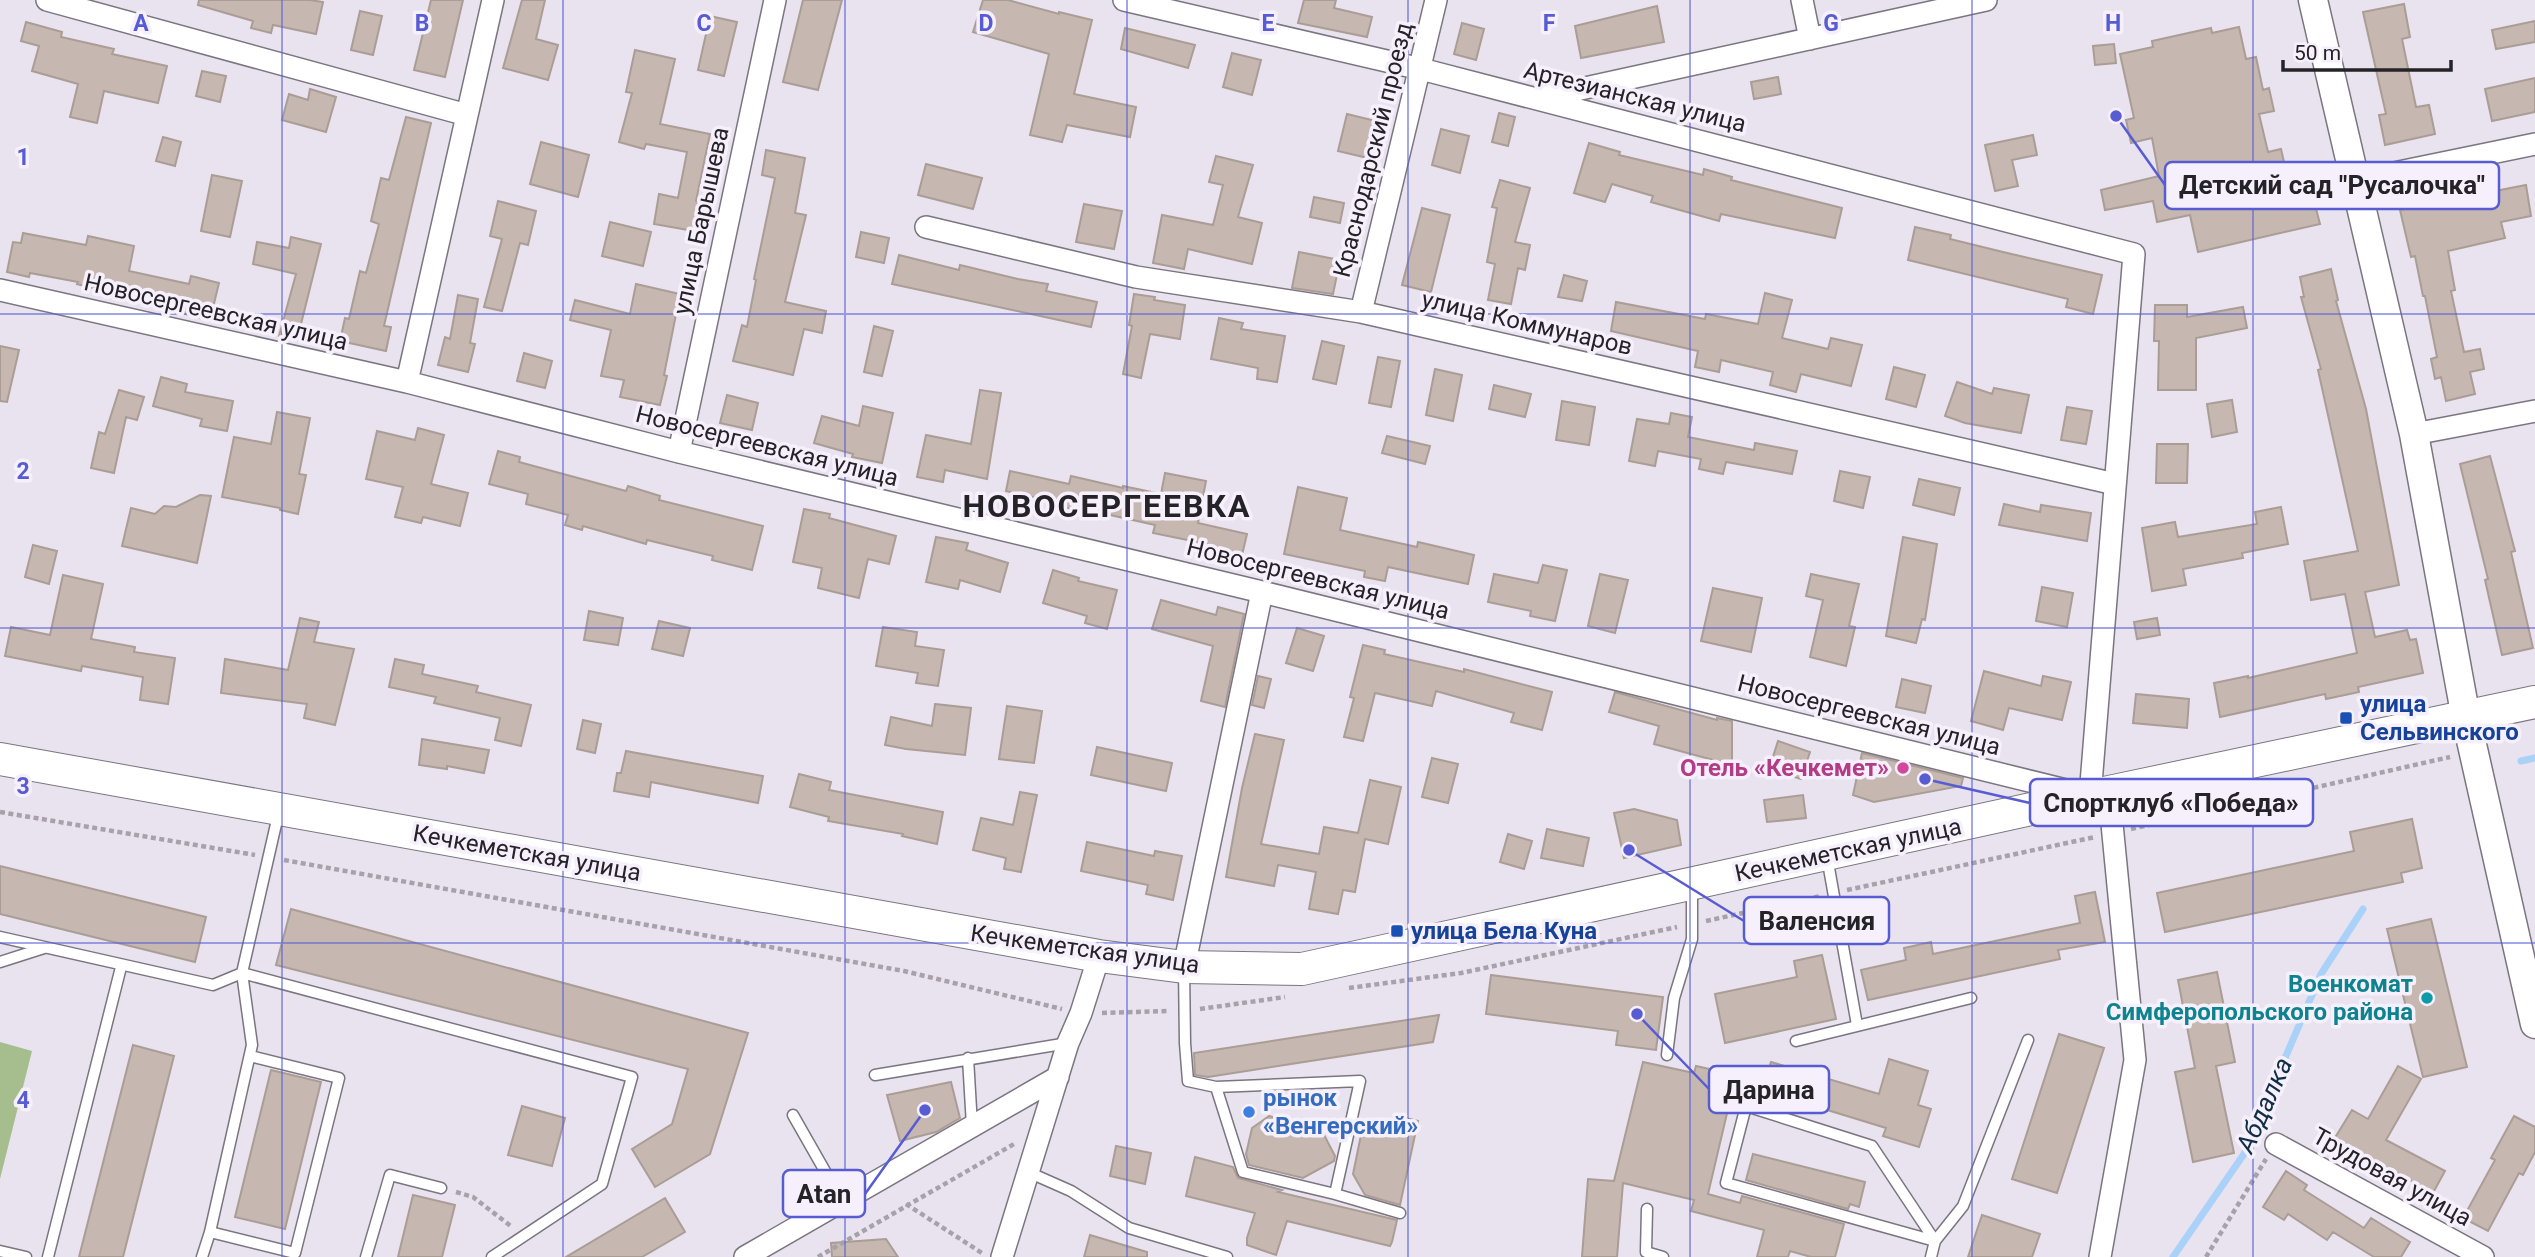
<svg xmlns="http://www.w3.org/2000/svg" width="2535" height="1257" viewBox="0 0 2535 1257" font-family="Roboto,sans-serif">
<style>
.green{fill:#a6be8e}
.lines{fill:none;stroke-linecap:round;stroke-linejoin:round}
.stream{stroke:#aad2f9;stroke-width:7}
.building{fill:#c6b8b0;stroke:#aa9d96;stroke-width:2}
.lane-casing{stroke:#7b7581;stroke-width:13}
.street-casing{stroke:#7b7581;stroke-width:24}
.secondary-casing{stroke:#7b7581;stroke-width:31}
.primary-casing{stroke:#7b7581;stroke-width:34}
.path{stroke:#a7a1ab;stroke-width:4.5;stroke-dasharray:5 3.5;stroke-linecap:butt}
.lane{stroke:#fff;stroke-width:10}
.street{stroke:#fff;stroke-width:21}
.secondary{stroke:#fff;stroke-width:28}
.primary{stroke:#fff;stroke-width:32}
.grid{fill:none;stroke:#585cd3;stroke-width:2;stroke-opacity:0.55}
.transit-dot{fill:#1a4fb4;stroke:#f6effc;stroke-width:2.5}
.hotel-dot{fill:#d1479c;stroke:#f6effc;stroke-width:2.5}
.culture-dot{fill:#0f9aa8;stroke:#f6effc;stroke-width:2.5}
.shop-dot{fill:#3f7fe0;stroke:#f6effc;stroke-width:2.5}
.labels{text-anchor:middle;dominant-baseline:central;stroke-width:7;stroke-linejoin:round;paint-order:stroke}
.street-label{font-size:24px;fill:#262328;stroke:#f6effc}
.transit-label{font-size:24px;font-weight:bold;fill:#164399;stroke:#f6effc;text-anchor:start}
.hotel-label{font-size:24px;font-weight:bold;fill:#b23c85;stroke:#f6effc;text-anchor:end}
.culture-label{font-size:24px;font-weight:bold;fill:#0d838f;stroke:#f6effc;text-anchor:end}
.shop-label{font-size:24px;font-weight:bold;fill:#366cbe;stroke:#f6effc;text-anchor:start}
.water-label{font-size:26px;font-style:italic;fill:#112e47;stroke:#f6effc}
.district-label{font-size:32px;font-weight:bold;letter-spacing:2px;fill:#262328;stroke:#f6effc}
.grid-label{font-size:23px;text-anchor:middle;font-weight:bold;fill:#585cd3;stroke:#f6effc;stroke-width:7;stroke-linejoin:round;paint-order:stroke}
.leader{fill:none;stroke:#585cd3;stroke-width:2.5}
.callout-dot{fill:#585cd3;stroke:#f6effc;stroke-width:2.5}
.callout{fill:#f6effc;stroke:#585cd3;stroke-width:2.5}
.callout-label{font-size:26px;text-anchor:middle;font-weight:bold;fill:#262328}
</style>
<rect width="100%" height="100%" fill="#e9e2ef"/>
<path class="green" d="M0,1042L32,1051L0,1179Z"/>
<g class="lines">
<path class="stream" d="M2521,761L2535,758
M2173,1257L2244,1154L2321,974L2363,909"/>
</g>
<path class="building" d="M199,0H310L323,2L316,34L273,25L271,33L251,28L253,21L198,5Z
M431,0H463L445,77L414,70Z
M522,0H545L536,39L558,45L548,80L503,68Z
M803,0H842L818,90L783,82Z
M983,0H1008L1059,14V12L1092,20L1074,94L1136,107L1130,137L1067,125L1062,142L1030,135L1049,54L973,32Z
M1304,0H1336L1334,8L1372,17L1367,37L1298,23Z
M2404,4L2410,37L2402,39L2416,107L2429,105L2435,134L2385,145L2379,115L2386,114L2363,12Z
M1657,6L1664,42L1581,58L1575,26Z
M360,11L382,16L373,55L351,50Z
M710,16L737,22L724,76L698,70Z
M2535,21V42L2496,49L2492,30Z
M26,22L62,32L61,37L114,49L112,54L167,66L158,103L104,91L97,123L70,117L78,84L32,71L39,46L21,41Z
M1462,23L1484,29L1476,60L1454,54Z
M2239,27L2246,59L2256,57L2263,90L2269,88L2274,111L2259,114L2268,152L2281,149L2286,171L2281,173L2288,207L2314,201L2320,224L2198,252L2190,215L2157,222L2153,201L2105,210L2101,190L2159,176L2152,138L2131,143L2126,120L2134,118L2120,54L2153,47L2152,41L2211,28L2212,33Z
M1125,28L1195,45L1188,68L1121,49Z
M2114,44L2116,63L2095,65L2093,46Z
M635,50L675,59L660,124L710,134L696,201L700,202L694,231L654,224L659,194L678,198L687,152L646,144L644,149L619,142L632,93L626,92Z
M1232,53L1261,60L1252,95L1223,87Z
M202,71L226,76L220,102L196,96Z
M1778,77L1781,94L1754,99L1751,82Z
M2535,78V112L2492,121L2485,89Z
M310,89L336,97L326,132L282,120L289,94L308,100Z
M1499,113L1515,117L1508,146L1492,142Z
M1347,114L1384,123L1376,160L1338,151Z
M406,117L431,123L384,326L391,327L386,351L340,341L345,318L349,319L360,271L366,273L379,224L371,221L381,178L389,180Z
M1441,129L1469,136L1460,173L1432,165Z
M2033,135L2037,155L2012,160L2018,186L1995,191L1985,145Z
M163,137L181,142L175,166L156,161Z
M541,142L589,155L578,197L530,184Z
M1589,143L1620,152L1619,155L1703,175L1704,169L1732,177L1731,180L1842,208L1835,238L1721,214L1719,221L1651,202L1653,196L1612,184L1605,202L1574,193Z
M766,150L805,158L795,213L806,215L785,302L826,311L822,333L804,329L793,375L733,361L742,325L747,327L756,280L754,279L775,178L762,175Z
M1216,156L1253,165L1238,217L1262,223L1252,264L1188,249L1184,269L1153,263L1162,215L1213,225L1223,185L1209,182Z
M926,164L982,178L973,209L918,195Z
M212,175L242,181L230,237L201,231Z
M1500,180L1530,188L1515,242L1530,245L1525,270L1518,268L1511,304L1488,300L1495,264L1487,262L1497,208L1492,207Z
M2493,184L2495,191L2526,185L2531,216L2501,222L2505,238L2448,251L2455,290L2451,291L2464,352L2480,349L2484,369L2470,372L2475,394L2446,401L2441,377L2435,379L2431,359L2437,357L2425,296H2423L2415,256L2411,257L2400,210L2469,194L2468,190Z
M1314,197L1344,203L1340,223L1310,217Z
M498,201L536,211L528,245L520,243L502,311L484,307L502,239L490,236Z
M1084,204L1122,211L1114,249L1076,242Z
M1422,208L1450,215L1431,292L1402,285Z
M610,222L651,232L643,266L602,256Z
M1915,227L1951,235L1950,239L2003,252L2102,275L2093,314L2066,307L2068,299L1908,260Z
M861,232L889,238L884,263L856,257Z
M23,233L86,245L88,236L134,246L129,271L189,284L191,276L219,283L210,320L182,313L183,310L77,284L78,282L30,273L29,277L7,272L13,242L21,243Z
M291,237L321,244L297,340L279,336L296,274L253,264L257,242L289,248Z
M1299,252L1340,260L1333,294L1292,288Z
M899,255L959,270L960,265L1018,279L1048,284L1046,291L1097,302L1091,327L892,284Z
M2331,269L2338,300L2336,301L2366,409L2399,585L2365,592L2375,637L2407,630L2410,640L2416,639L2423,673L2358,687L2359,692L2326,699L2325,694L2220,717L2214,683L2248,676V678L2357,653L2345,594L2311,600L2304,561L2358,551L2318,370L2321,369L2301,297H2304L2300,277Z
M1564,275L1587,281L1582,301L1558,297Z
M636,284L680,294L664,375L667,376L660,405L620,397L624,380L601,376L611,330L570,320L575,300L630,314Z
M1765,293L1792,300L1782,338L1828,349L1831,338L1862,345L1851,386L1801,374L1796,392L1770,385L1773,372L1721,360L1719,372L1695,367L1698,351L1611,331L1616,302L1705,319L1706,314L1758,324Z
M1134,294L1155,297L1154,300L1185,305L1180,339L1150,334L1141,378L1123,374L1132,326L1129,325Z
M458,295L478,299L470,343L475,344L468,372L438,365L445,337L450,339Z
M2155,305H2187V317L2243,307L2247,328L2196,338V390H2158L2159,341H2154Z
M1219,318L1243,323L1241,329L1285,336L1277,382L1257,379L1258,368L1211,359Z
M874,326L893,331L882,376L864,372Z
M1322,341L1344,346L1336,384L1313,379Z
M0,346L19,350L7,402L0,401Z
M524,353L552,361L545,388L517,381Z
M1378,357L1400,361L1391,407L1369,403Z
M1894,367L1925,375L1916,407L1886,399Z
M1435,369L1462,375L1453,421L1426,415Z
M161,377L187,384L185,392L233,401L227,431L200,426L202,419L153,406Z
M1957,382L1992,394L1994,388L2029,395L2021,433L1965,423L1945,416Z
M1494,385L1531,394L1525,417L1489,409Z
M119,390L144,397L137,420L126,417L114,473L91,468L99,432L105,434Z
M980,390L1001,393L987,479L945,470L943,482L917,477L926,435L971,444Z
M727,395L758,403L752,430L720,423Z
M2232,400L2237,432L2212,437L2207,404Z
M1562,401L1595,407L1589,445L1556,440Z
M863,406L893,413L882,463L852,457L853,454L814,443L822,416L859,426Z
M2067,407L2092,411L2086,444L2061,440Z
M277,412L310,418L299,474L306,475L298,514L280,510V508L222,497L234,437L271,444Z
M1671,413L1692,417L1688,437L1754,450L1755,443L1797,451L1792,474L1726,462L1723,474L1699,469L1701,459L1658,451L1655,466L1629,461L1637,419L1669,424Z
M418,428L444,435L431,484L468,493L460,526L423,517L421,523L395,517L403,487L366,479L377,431L415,440Z
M1387,436L1430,446L1425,464L1382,453Z
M2157,444H2188L2187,483H2156Z
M498,451L520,457L519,462L626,491L628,486L660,496L659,500L763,526L752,570L712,560L713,556L647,540L646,544L583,526L582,530L565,525L568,515L526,504L528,494L489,484Z
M2490,456L2515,551L2511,552L2533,648L2502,655L2485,580L2488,579L2460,464Z
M1010,471L1069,484L1071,476L1123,488V486L1161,494L1165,473L1206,481L1198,523L1247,534L1242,555L1211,548L1212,545L1153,533L1155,525L1092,511L1091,513L1063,507L1064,504L1006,491Z
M1840,471L1870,477L1863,508L1834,501Z
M1919,479L1960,488L1954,515L1913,505Z
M1298,487L1347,498L1340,530L1417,547L1418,542L1474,555L1468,584L1388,567L1385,581L1364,577L1365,571L1284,554Z
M200,495L211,496L197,563L122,546L131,508L155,514L164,506L176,507Z
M2004,504L2040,512L2041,505L2091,513L2087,541L1999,525Z
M2281,507L2288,544L2242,553L2243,558L2183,569L2186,585L2152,591L2142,528L2175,522L2178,537L2257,524L2255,512Z
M804,509L830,514L829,518L896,536L889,564L868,559L859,598L818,588L822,568L793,562Z
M936,537L968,543L966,550L1008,563L1000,592L960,580L958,589L926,582Z
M1903,537L1937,544L1925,620L1922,619L1916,643L1886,636Z
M33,545L57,551L49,584L25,577Z
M1543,565L1567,570L1555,621L1530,616L1531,611L1488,602L1494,574L1538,583Z
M1053,570L1079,578L1078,581L1117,590L1107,629L1085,623L1087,616L1043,603Z
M1600,574L1628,580L1615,633L1588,626Z
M1811,574L1859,584L1849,626L1855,627L1846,666L1810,657L1823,600L1806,596Z
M63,575L103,584L91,639L135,647L134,652L175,658L168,704L140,700L143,677L82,666L81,671L5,656L11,627L50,635Z
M2042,587L2073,593L2067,627L2036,621Z
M1713,588L1762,598L1751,652L1701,641Z
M1161,600L1216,615L1218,607L1244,614L1225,707L1201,701L1213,646L1152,629Z
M589,611L623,618L618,645L584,640Z
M300,618L319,622L314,642L354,649L335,725L304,718L307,704L221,693L225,659L288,670Z
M2157,618L2160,635L2137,639L2134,622Z
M659,621L690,628L683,656L652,649Z
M883,627L917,632L915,646L944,650L938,686L916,683L918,673L876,666Z
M1297,628L1324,636L1313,671L1286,663Z
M1363,645L1385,650L1384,654L1464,672V669L1552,692L1542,730L1511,722L1514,713L1436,691L1432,706L1375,693L1363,741L1344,737L1354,698L1350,697Z
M395,659L424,665L422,674L478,686L476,692L531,705L521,746L495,740L500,718L434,703L436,697L389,687Z
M1984,671L2041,686L2043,676L2071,682L2062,720L2009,708L2003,730L1971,721Z
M1258,676L1271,679L1264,708L1252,705Z
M1902,679L1931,686L1925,713L1896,707Z
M1615,692L1717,720V718L1732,721V765L1654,744L1659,726L1609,712Z
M2136,694L2189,699L2187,728L2133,723Z
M935,704L971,708L965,755L906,749L885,745L891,717L932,726Z
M1007,706L1042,711L1034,763L999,759Z
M583,720L601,724L595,753L577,749Z
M1255,734L1284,740L1261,844L1319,854L1324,827L1358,833L1370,780L1401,787L1388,844L1365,839L1355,892L1343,890L1338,914L1309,909L1316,872L1278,865L1274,886L1226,877L1242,788Z
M422,739L489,750L484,773L447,766V769L419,765Z
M1778,741L1810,752L1801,779L1769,769Z
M1097,747L1172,763L1166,791L1091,775Z
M626,751L763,776L758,803L651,782L649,797L614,791L617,773H621Z
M1862,753L1963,778L1961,786L1874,802L1853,795Z
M1432,758L1458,764L1448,803L1422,797Z
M799,774L831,782L829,790L943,812L937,844L902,836L903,834L828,821L829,817L790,807Z
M1020,792L1037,795L1021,872L1004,869L1006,858L973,850L981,818L1013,825Z
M1803,795L1806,818L1767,822L1764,800Z
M1634,809L1677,820L1681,845L1624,858L1614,813Z
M2412,819L2422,868L2401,873L2403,882L2165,932L2157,893L2354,851L2350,832Z
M1547,829L1589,838L1583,866L1541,858Z
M1508,834L1532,841L1524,869L1500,862Z
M1087,842L1154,856L1155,851L1182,856L1173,900L1146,894L1148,885L1081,871Z
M0,866L206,917L195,962L0,914Z
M2095,892L2105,942L2058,950L2060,959L1868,1000L1861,970L1906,960L1904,948L1931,942L1933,954L2080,923L2075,896Z
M291,909L748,1033L710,1154L655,1187L632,1149L672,1124L688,1069L276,965Z
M2431,919L2467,1067L2423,1077L2387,929Z
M1822,955L1836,1019L1725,1043L1715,994L1797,977L1794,961Z
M2217,972L2235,1062L2216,1066L2234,1153L2193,1162L2175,1072L2195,1068L2178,980Z
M1491,975L1663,997L1656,1050L1616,1045L1618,1031L1486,1014Z
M1439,1015L1433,1042L1208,1077L1195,1075L1194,1053Z
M2059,1034L2104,1048L2057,1193L2012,1179Z
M133,1045L174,1056L123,1257H79Z
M1889,1059L1928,1071L1918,1105L1931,1109L1919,1147L1883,1136L1886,1128L1762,1090L1771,1062L1879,1094Z
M1643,1062L1694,1073L1696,1066L1736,1075L1708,1194L1740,1203L1742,1196L1844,1224L1835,1257H1811L1790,1251L1788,1257H1757L1764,1230L1691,1211L1694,1200L1623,1183L1617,1257H1582L1588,1179L1614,1181Z
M2398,1066L2421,1079L2386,1140L2445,1171L2433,1193L2372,1160L2371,1163L2333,1141L2352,1110L2368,1119Z
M271,1070L321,1082L285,1229L235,1217Z
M951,1082L960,1118L936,1132L900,1141L887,1095Z
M522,1106L565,1118L552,1166L508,1155Z
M1394,1115L1418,1121L1400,1205L1365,1195L1353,1174L1362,1130L1389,1137Z
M1269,1116L1321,1129L1335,1156L1334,1161L1303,1178L1249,1165L1246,1154L1252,1128Z
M2514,1116L2535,1127V1152L2523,1175L2519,1173L2488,1231L2463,1218L2495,1160L2491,1158Z
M1116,1146L1151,1153L1145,1184L1110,1176Z
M1753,1154L1865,1182L1859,1207L1850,1204L1848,1209L1746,1180Z
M1195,1157L1233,1167L1238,1178L1282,1190L1278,1192L1397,1220L1392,1242L1390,1246L1287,1221L1276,1255L1247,1245V1238L1255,1213L1186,1196Z
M2286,1171L2307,1185L2304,1190L2364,1228L2371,1218L2410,1242L2401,1257H2374L2333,1232L2327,1240L2288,1214L2284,1220L2263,1207Z
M413,1195L455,1205L442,1257H398Z
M665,1198L685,1232L642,1257H566Z
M1982,1215L2040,1234L2032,1257H1968Z
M1090,1235L1147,1252V1257H1084Z
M886,1239L898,1257H832L831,1243Z"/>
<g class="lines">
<g class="lane-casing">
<path id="lane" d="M1827,857L1857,1025
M0,937L213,985L242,973L279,811
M0,962L44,948
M1184,968L1185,1043L1188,1081L1216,1087L1360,1081L1335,1194L1243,1172L1216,1087
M1796,1041L1971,998
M1667,1055L1674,998L1692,939V886
M968,1058L972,1126
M875,1075L1068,1043
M793,1115L842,1201
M1028,1172L1071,1191L1129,1228L1227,1257
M1335,1194L1400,1213
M1647,1209L1646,1252L1663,1257
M210,1232L295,1253L339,1078L250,1056
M0,1251L26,1257
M48,1257L121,967
M202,1257L210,1232L252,1045L242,973L632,1077L602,1184L492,1257
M366,1257L390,1175L441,1188
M1931,1257L1935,1241L1872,1146L1746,1106L1726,1183L1935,1241L1963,1206L2028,1040"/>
</g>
<g class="street-casing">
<path id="street" d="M47,0L467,115
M1802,0L1810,39
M1544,97L1986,0
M2355,181L2535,144
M926,227L1136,277L1361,312L2115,484
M0,290L407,382L679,452L1262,592L2090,796L2134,254L1421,69L1124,0
M1361,312L1436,0
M407,382L493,0
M2414,434L2535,411
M679,452L775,0
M1184,967L1262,592
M2276,1144L2483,1257
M745,1257L1058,1077
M1002,1257L1068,1043L1081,1013L1099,956
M2100,1257L2135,1060L2109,793"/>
</g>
<g class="secondary-casing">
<path id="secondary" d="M2313,0L2414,434L2466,718L2535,1024"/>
</g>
<g class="primary-casing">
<path id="primary" d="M0,759L1099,956L1184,967L1302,969L2090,796L2535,702"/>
</g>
<path class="path" d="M0,812L255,855
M2131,829L2450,757
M284,860L904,971L1062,1009
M1847,890L2095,837
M1706,921L1821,896
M1349,988L1461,973L1677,927
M1200,1009L1285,997
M1102,1013L1170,1011
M456,1192L473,1197L512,1227
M906,1204L982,1253
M818,1257L1014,1144
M2206,1257L2266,1159"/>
<use href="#lane" class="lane"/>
<use href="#street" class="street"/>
<use href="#secondary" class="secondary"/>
<use href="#primary" class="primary"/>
</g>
<path class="grid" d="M282,0V1257M563,0V1257M845,0V1257M1127,0V1257M1408,0V1257M1690,0V1257M1972,0V1257M2253,0V1257M0,314H2535M0,628H2535M0,943H2535"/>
<g class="transit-dot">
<rect x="2339" y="711" width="14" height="14" rx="3.5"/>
<rect x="1390" y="924" width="14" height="14" rx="3.5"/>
</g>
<circle class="hotel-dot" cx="1903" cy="768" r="7"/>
<circle class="culture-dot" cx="2427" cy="998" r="7"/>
<circle class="shop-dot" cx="1249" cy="1112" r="7"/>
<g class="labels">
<g class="street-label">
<text transform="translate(1635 97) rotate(14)">Артезианская улица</text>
<text transform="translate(1373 150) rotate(-76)">Краснодарский проезд</text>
<text transform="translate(701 221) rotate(-78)">улица Барышева</text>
<text transform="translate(216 312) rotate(13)">Новосергеевская улица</text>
<text transform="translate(1527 323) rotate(13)">улица Коммунаров</text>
<text transform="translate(767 446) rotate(14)">Новосергеевская улица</text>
<text transform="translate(1318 579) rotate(14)">Новосергеевская улица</text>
<text transform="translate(1869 715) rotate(14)">Новосергеевская улица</text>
<text transform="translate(1848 850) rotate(-12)">Кечкеметская улица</text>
<text transform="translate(527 853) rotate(10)">Кечкеметская улица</text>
<text transform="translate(1085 949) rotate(8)">Кечкеметская улица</text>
<text transform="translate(2392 1177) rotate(29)">Трудовая улица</text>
</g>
<g class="transit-label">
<text x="2360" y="704">улица<tspan x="2360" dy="28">Сельвинского</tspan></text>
<text x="1411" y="931">улица Бела Куна</text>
</g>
<g class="hotel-label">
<text x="1889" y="768">Отель «Кечкемет»</text>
</g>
<g class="culture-label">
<text x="2413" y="984">Военкомат<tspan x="2413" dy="28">Симферопольского района</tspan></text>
</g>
<g class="shop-label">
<text x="1263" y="1098">рынок<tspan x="1263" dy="28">«Венгерский»</tspan></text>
</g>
<g class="water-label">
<text transform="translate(2264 1105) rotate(-66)">Абдалка</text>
</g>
<g class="district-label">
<text x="1107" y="506">НОВОСЕРГЕЕВКА</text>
</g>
</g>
<g class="grid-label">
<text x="141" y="31">A</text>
<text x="422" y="31">B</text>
<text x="704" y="31">C</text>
<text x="986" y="31">D</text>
<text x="1268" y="31">E</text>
<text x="1549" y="31">F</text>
<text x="1831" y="31">G</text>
<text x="2113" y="31">H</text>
<text x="23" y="165">1</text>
<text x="23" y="479">2</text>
<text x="23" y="794">3</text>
<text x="23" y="1108">4</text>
</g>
<path class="leader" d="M2116 116L2165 185M1925 779L2030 803M1629 850L1744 921M1637 1014L1709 1089M925 1110L865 1194"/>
<g class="callout-dot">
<circle cx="2116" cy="116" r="7"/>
<circle cx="1925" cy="779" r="7"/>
<circle cx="1629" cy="850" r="7"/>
<circle cx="1637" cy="1014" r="7"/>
<circle cx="925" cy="1110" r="7"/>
</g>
<g class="callout">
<rect x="2165" y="162" width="334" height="47" rx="7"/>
<rect x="2030" y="779" width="283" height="47" rx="7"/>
<rect x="1744" y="897" width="145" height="47" rx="7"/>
<rect x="1709" y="1066" width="120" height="47" rx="7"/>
<rect x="783" y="1170" width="82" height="47" rx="7"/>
</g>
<g class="callout-label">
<text x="2332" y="194">Детский сад "Русалочка"</text>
<text x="2171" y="812">Спортклуб «Победа»</text>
<text x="1817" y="930">Валенсия</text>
<text x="1769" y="1099">Дарина</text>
<text x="824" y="1203">Аtan</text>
</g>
<path d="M2283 60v10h168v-10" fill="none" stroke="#262328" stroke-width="3.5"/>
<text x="2294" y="60" font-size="21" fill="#262328" stroke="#f6effc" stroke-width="5" paint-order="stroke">50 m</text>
</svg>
